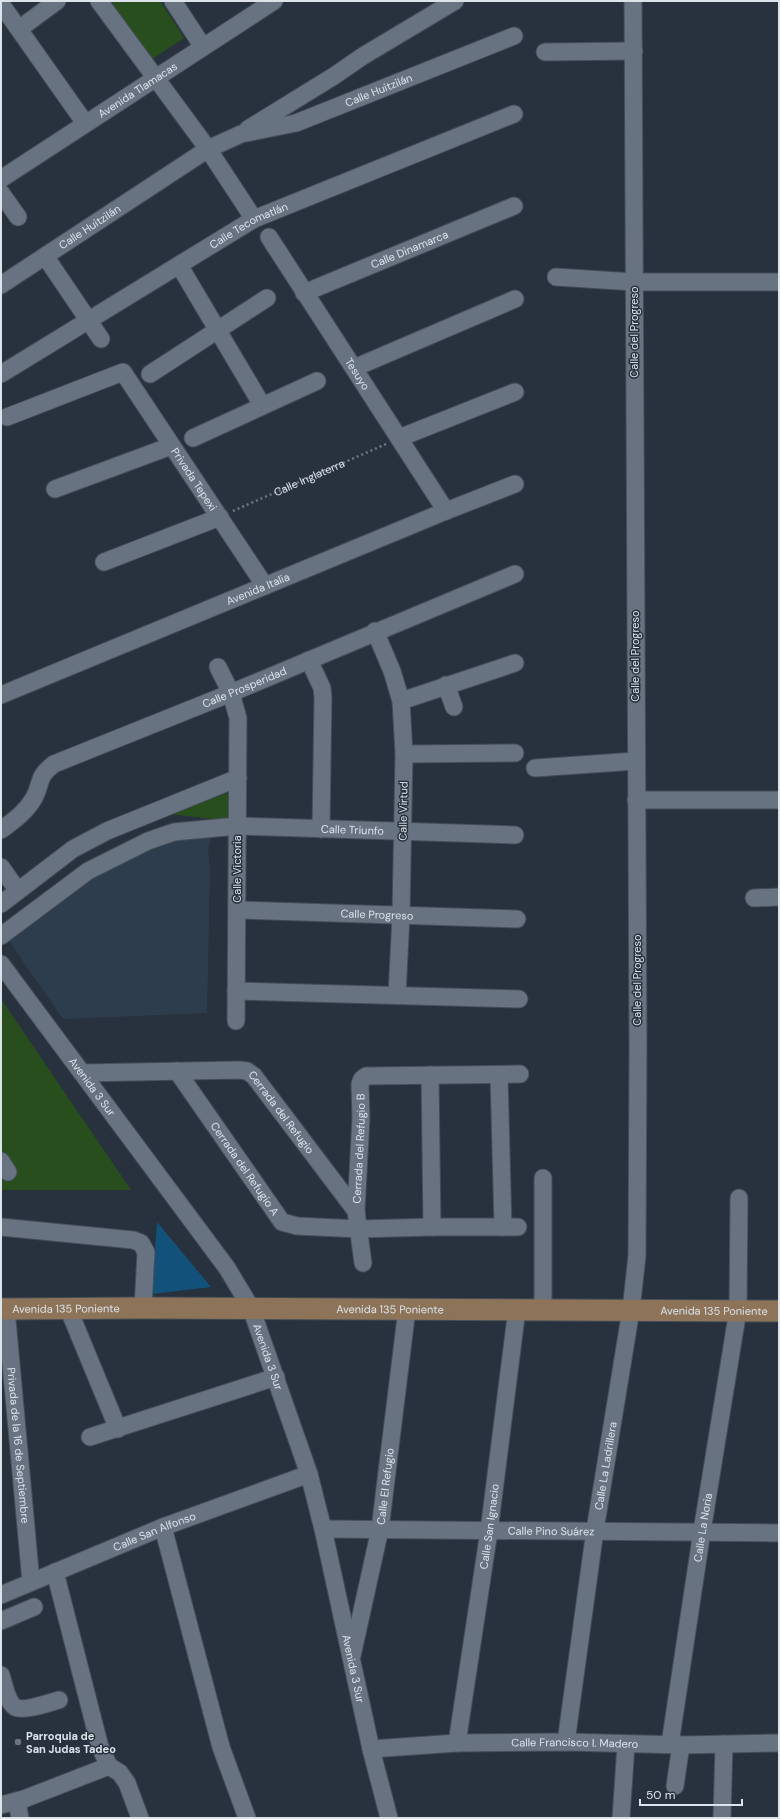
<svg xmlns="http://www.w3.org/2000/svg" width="780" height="1819" viewBox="0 0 780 1819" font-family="'DM Sans',sans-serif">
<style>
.built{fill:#2e3d4d}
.green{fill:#294e1e}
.water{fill:#12527a}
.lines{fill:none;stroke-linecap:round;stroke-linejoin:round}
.minor-casing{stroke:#454e58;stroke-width:19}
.major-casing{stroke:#454e58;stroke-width:23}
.path{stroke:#6e7782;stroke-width:2.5;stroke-dasharray:2 3;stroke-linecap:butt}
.minor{stroke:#677380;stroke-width:17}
.major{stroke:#8d7458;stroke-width:21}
.worship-dot{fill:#6b7280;stroke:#28323e;stroke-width:1.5}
.labels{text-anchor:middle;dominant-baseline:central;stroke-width:3;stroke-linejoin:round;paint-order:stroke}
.street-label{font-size:11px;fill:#dce3eb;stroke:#28323e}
.poi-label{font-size:11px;font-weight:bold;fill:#dce3eb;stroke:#28323e;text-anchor:start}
</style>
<rect width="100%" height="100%" fill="#28323e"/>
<path class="built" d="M214,829L208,849L210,869L207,1013L63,1019L5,935L134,847Z"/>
<path class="green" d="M109,1H160L184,38L151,60Z
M233,791L231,821L169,814Z
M1,999L131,1190H1Z"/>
<path class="water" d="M157,1222L211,1287L152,1294Z"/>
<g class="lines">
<g class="minor-casing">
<g id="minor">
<path d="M99,1L208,149L254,219"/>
<path d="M173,1L203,47"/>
<path d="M1,4L85,123"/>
<path d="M19,29L57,1"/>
<path d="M545,52L634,51"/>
<path d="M248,129L334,76L363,56L455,1"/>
<path id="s2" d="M1,179L274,1"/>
<path d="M1,193L18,217"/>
<path id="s3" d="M269,237L446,511"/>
<path d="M45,256L101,339"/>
<path d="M179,265L262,405"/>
<path d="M556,277L634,282H779"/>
<path id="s4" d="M1,285L208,149L241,134L296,123L514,36"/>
<path id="s5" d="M304,293L514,206"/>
<path d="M354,368L515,299"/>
<path id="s6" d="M1,374L254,219L514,114"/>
<path d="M150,374L267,298"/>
<path id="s7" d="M7,417L123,372L265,586"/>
<path d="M193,438L317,381"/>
<path d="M399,438L515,392"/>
<path d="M55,489L171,446"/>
<path d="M104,562L220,517"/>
<path d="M375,631L392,671L401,701L404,754L401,916L397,995"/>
<path d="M309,660L322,688L323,697L321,829"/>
<path d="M218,667L231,693L238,718L236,1021"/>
<path d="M446,685L454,707"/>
<path id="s8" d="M1,695L446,511L515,484"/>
<path d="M401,701L515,663"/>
<path d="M404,754L515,753"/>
<path d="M535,768L636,761"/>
<path d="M636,800H779"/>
<path id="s9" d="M1,830C13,821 26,812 34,798C43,781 36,778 54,764L231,693L515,574"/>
<path d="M1,867L18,891"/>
<path d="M754,898L779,897"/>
<path d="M1,904L73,849L107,831L238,778"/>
<path id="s10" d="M237,910L517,919"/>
<path id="s11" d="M1,936L88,871L148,841L174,832L237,826L515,835"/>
<path id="s12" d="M1,964L227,1268L251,1308L309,1474L323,1529L371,1749L389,1818"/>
<path d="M236,991L519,999"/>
<path id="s13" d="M177,1071L282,1222L297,1226L359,1229L432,1227H518"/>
<path id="s14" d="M82,1073L239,1070L247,1071L254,1076L356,1211"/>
<path d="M430,1075L432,1227"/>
<path d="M499,1075L503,1227"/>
<path d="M1,1161L8,1172"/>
<path d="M1,1227L133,1240L141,1243L146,1252L143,1308"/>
<path id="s15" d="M363,1263L356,1211L361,1118L360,1084L362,1079L366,1076L520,1074"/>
<path d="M68,1308L118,1429"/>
<path id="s16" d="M6,1309L31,1582"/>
<path d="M543,1310V1178"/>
<path d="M90,1437L276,1377"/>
<path d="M163,1527L221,1747L247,1818"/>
<path id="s17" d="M323,1529L779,1533"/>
<path d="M55,1572L100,1747L109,1766L120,1773L127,1783L140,1818"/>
<path id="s18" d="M1,1595L163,1527L309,1474"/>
<path d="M1,1621L34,1607"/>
<path id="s19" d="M352,1656L380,1529L407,1309"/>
<path d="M1,1675C4,1684 7,1702 15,1707C23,1712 51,1702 59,1700"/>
<path id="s20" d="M566,1742L595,1530L631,1310L637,1256L638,1047L633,1"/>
<path id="s21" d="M457,1743L489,1531L517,1309"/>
<path id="s22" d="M670,1744L702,1531L738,1310L739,1198"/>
<path id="s23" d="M371,1749L457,1743L566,1742L681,1745L779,1743"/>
<path d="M675,1786L681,1745"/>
<path d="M17,1802L20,1818"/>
<path d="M1,1805L24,1799L109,1766"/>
<path d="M621,1818L626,1745"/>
<path d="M722,1818L724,1744"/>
</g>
</g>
<g class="major-casing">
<g id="major">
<path id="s24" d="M1,1309L143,1308L779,1311"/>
</g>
</g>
<path class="path" id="s1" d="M233,511L386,444"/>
<use href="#minor" class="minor"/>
<use href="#major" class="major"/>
</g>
<circle class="worship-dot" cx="18" cy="1742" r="4"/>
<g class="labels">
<g class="street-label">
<text stroke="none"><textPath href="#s4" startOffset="429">Calle Huitzilán</textPath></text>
<text stroke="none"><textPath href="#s2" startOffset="163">Avenida Tlamacas</textPath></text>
<text stroke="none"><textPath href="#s6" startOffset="289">Calle Tecomatlán</textPath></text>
<text stroke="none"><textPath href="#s4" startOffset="106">Calle Huitzilán</textPath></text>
<text stroke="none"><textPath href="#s5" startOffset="114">Calle Dinamarca</textPath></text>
<text transform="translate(634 332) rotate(-90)">Calle del Progreso</text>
<text stroke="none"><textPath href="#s3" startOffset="163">Tesuyo</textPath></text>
<text stroke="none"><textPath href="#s1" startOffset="83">Calle Inglaterra</textPath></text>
<text stroke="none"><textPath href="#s7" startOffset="253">Privada Tepexi</textPath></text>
<text stroke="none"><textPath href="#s8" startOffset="278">Avenida Italia</textPath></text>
<text transform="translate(635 656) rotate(-90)">Calle del Progreso</text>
<text stroke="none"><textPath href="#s9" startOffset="292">Calle Prosperidad</textPath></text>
<text transform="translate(403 811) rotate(-89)">Calle Virtud</text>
<text stroke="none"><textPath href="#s11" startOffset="382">Calle Triunfo</textPath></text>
<text transform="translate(237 869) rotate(-90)">Calle Victoria</text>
<text stroke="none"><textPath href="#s10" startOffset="140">Calle Progreso</textPath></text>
<text transform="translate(637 980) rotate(-90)">Calle del Progreso</text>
<text stroke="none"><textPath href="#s12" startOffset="153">Avenida 3 Sur</textPath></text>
<text stroke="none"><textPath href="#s14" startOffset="219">Cerrada del Refugio</textPath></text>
<text stroke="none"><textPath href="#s15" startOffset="115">Cerrada del Refugio B</textPath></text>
<text stroke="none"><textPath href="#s13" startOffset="119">Cerrada del Refugio A</textPath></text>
<text stroke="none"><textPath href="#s24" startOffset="65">Avenida 135 Poniente</textPath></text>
<text stroke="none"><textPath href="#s24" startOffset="389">Avenida 135 Poniente</textPath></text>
<text stroke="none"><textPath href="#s24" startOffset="713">Avenida 135 Poniente</textPath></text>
<text stroke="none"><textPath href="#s12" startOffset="477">Avenida 3 Sur</textPath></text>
<text stroke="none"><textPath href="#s16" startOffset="137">Privada de la 16 de Septiembre</textPath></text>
<text stroke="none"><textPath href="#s20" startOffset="279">Calle La Ladrillera</textPath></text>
<text stroke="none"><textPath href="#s19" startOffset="173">Calle El Refugio</textPath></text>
<text stroke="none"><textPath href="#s21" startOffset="219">Calle San Ignacio</textPath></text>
<text stroke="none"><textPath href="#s22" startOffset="219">Calle La Noria</textPath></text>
<text stroke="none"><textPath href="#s17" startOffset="228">Calle Pino Suárez</textPath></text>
<text stroke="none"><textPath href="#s18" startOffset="166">Calle San Alfonso</textPath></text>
<text stroke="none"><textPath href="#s12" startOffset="801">Avenida 3 Sur</textPath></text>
<text stroke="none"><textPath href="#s23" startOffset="204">Calle Francisco I. Madero</textPath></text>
</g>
<g class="poi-label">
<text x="26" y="1736">Parroquia de<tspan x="26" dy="13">San Judas Tadeo</tspan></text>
</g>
</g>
<rect width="780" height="1819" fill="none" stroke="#dce3eb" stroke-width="4"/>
<path d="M640 1799v6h102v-6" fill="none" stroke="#dce3eb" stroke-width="2"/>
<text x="646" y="1799" font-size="12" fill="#dce3eb" stroke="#28323e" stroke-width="3" paint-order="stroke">50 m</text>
</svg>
